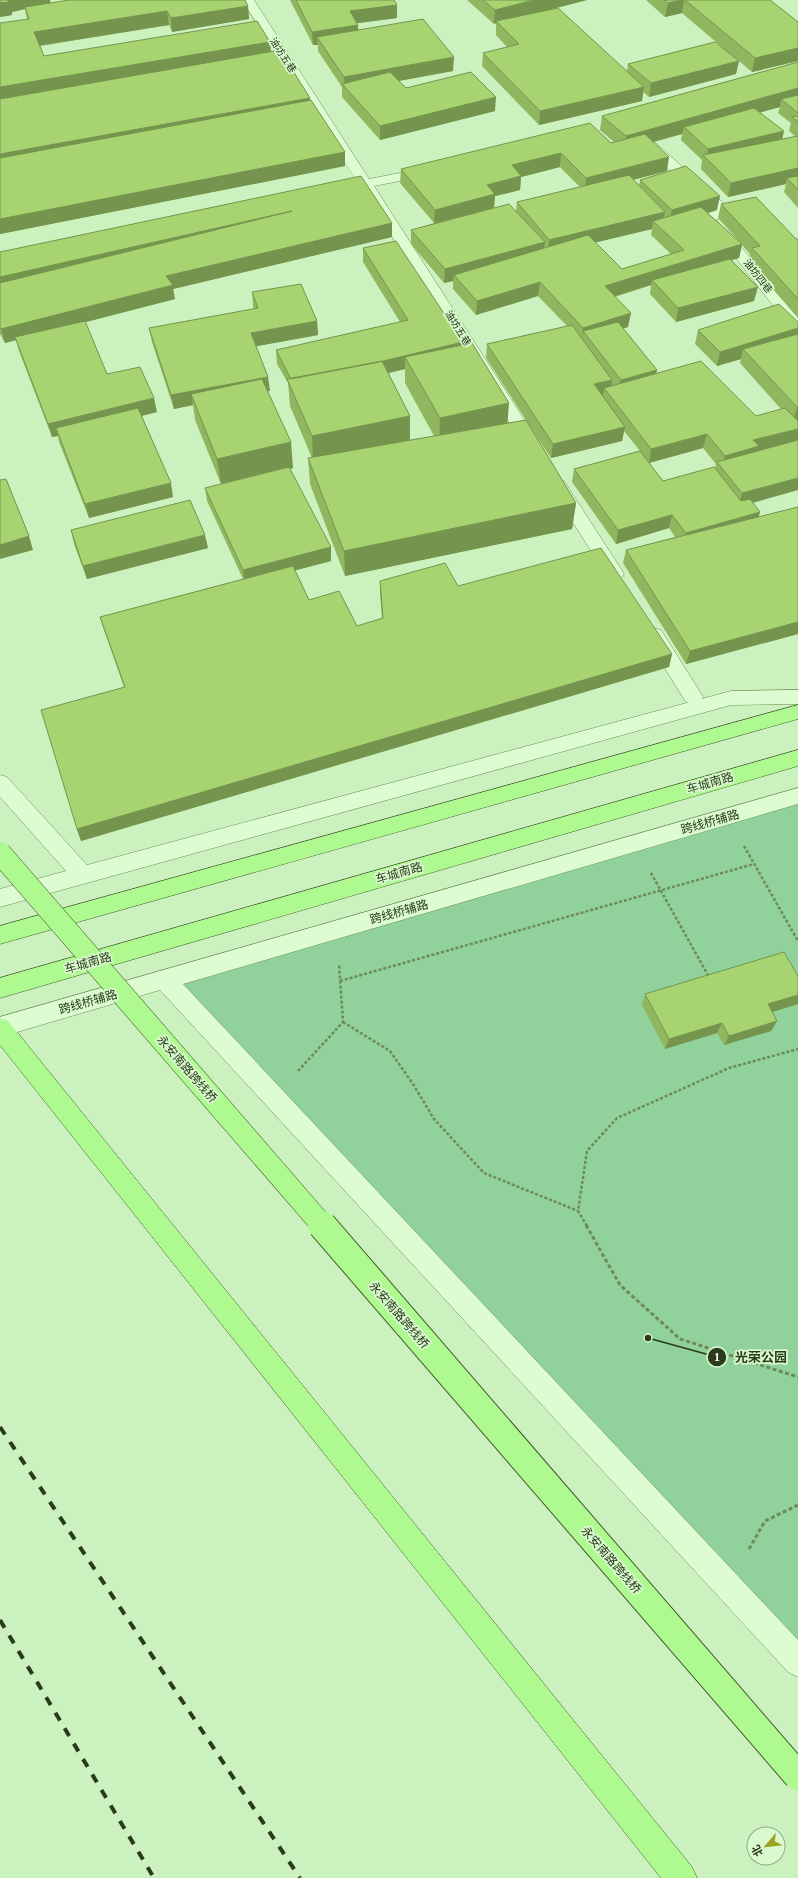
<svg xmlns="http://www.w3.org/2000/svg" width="798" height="1878" viewBox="0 0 798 1878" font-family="'Times New Roman','Noto Sans SC',serif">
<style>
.green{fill:#91d19b}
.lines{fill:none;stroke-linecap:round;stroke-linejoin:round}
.minor-casing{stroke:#6d8c55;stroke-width:1}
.tertiary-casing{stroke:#6d8c55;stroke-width:1}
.primary-casing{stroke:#41592a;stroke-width:1}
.path-far1{stroke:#6d8c55;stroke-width:2.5;stroke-dasharray:3 2;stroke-linecap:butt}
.path{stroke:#6d8c55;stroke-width:3;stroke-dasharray:4 2.5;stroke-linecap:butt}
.minor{fill:#ddfcd2;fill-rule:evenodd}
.tertiary{fill:#ddfcd2;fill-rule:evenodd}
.primary{fill:#aefa91;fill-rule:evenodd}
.rail{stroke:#2a3a1b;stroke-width:4;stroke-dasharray:9 9;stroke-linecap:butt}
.primary-bridge-far1-casing{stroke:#41592a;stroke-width:23;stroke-linecap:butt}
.primary-bridge-casing{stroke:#41592a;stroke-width:30;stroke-linecap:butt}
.primary-bridge-far1{stroke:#aefa91;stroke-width:22}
.primary-bridge{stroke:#aefa91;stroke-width:28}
.wall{fill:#90b660;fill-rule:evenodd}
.shaded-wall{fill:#75944e}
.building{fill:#a7d470;stroke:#75944e}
.labels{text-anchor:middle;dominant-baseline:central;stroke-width:3.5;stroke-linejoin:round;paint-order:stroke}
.far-street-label{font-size:10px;fill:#2a3a1b;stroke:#d9f9ce}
.street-label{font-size:12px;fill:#2a3a1b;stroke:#d9f9ce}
.leader{fill:none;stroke:#2a3a1b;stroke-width:1.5}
.callout-dot{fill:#2a3a1b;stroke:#d9f9ce;stroke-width:1.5}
.mark-label{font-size:12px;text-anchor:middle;font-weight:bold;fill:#fff}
.callout-label{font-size:13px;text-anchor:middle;font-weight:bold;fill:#2a3a1b;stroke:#d9f9ce;stroke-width:3.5;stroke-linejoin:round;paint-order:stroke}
</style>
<rect width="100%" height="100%" fill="#cbf2be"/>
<path class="green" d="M798,796V1662L165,980Z"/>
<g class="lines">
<g class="minor-casing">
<path id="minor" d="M242,0H254L369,179L430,167L435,168L437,171L435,174L430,175L374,186L541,446L539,450L533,451L527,450L362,189L354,190L349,189L347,186L349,183L357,181Z
M646,138L651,139L730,209L732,212L730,215L715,220L749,256L798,318V333L793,331L739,262L699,218L701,215L715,211L641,145L639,142L641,139Z
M558,479L564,481L621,569L624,574L621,579L615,580L609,579L549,485L552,481Z
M654,628L661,630L700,692L703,697L700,702L693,704L686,702L647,640L645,635L647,630Z"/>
</g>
<g class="tertiary-casing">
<path id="tertiary" d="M798,690V704L731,705L0,907V889L66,871L0,797V775L7,777L87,865L731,691Z
M798,788V804L183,984L798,1640V1677L788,1672L160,990L0,1037V1017Z"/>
</g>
<g class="primary-casing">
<path id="primary" d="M798,705V719L0,944V926Z
M798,750V766L0,998V978Z
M0,1018L8,1021L692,1867L697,1878H661L0,1045Z"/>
</g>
<path class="path-far1" d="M744,846L798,941
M651,873L709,977
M340,981L754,864
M343,1022L390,1051L413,1084L434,1119L484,1173L578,1211
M298,1071L343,1022L339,964
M587,1226L578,1211L587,1151L617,1118L729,1068L798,1049"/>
<path class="path" d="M586,1225L620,1285L680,1339L798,1377
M749,1549L765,1521L798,1505"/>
<use href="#minor" class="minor"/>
<use href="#tertiary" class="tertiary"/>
<use href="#primary" class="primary"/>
<path class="rail" d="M0,1427L300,1878
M0,1620L154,1878"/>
<g class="primary-bridge-far1-casing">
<path id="primary-bridge-far1" d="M0,853L323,1226"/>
</g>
<g class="primary-bridge-casing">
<path id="primary-bridge" d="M322,1225L798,1776"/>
</g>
<use href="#primary-bridge-far1" class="primary-bridge-far1"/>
<use href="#primary-bridge" class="primary-bridge"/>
</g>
<path class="wall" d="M0,0H50V3L248,6L249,19L172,32L169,25L40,46L44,56L270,42L271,52L310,98V100L345,152V166L0,234L27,19L25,9L12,12V15L0,17Z
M290,0H394L397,18L357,23L358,25V30L453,71L399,81L406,88L495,111L380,140L342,97V87L318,51V45H313Z
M467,0H587L537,13L627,71L628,64L730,54L682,13L665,17L646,0H770L798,22V61L752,72L739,61L736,74L649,97L643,92L642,101L539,125L482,66L483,53L507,47L496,35V23L494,24Z
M798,62V208L784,192L786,184L728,197L701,169L702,160L681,140L682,134L653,142L667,171L633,180L639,186L640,180L717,210L707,213L740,242L718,218L721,204L796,239H798V318L749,262L750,254L742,245L739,258L732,260L754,301L676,322L650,294L651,285L615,297L628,327L623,328L657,370L656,373L756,416L781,409L740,363L741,359L717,366L695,344L698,330L798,322L797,420L752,503L760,512L758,517L798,507V634L686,664L623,563L626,550L675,537L669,528L616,544L572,482L574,469L640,451L624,431L622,441L551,458L531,428L576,503L572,529L345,576L310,484L308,458H312L290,406L288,383L277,364L276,350L400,322L363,262V248L463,345L507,423L526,420L486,358L487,344L567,326L538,296L476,315L453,289V281L444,283L411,244V230L434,223L400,183L401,169L614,142L600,130L602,116ZM780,107L778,113L791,123L789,131L795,136L782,139L760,112ZM560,167L580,187L517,202L516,211L494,208L495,196L520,190L521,177ZM652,229L651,235L671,254L622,269L595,242ZM405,369V383L434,436L410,440L389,373ZM703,448L716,464L715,468L663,481L649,463Z
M392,223V237L173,289L175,299L85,322L107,374L157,412L142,416L173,497L89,518L59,442L58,436L52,437L19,351L16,340L5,343L0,334V252Z
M252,292L317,321L318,335L256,346L270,391H267L293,468L290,469L331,561L295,570L309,600L357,626L382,619L380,594V581L458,586L672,654L669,667L81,841L77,829L124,687L104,630L100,617L243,579L207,501L205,488L221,484L195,420L193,405L174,409L152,342L149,328L254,309L253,306Z
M71,530L208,548L87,579L74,544Z
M798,976V1004L772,1012L777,1021L771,1031L724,1045L717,1033L665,1049L642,1005L645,994Z"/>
<path class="shaded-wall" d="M8,0H50L51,5L25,7V9L12,12V15L0,17V3Z
M534,0H587L497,23L496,21V23L494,24L495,10Z
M682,0H684L682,13L665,17L668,3Z
M397,5V18L351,24L350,11Z
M248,6L249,19L172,32L171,18Z
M167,11L169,25L37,46L34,32Z
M358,25L359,39L317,37L318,45H313L312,32Z
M270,42L271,56L0,102V87Z
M798,48V61L752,72L755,58Z
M454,57L453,71L348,90L345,87L344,77Z
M739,61L736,74L649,97L651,83Z
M644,87L642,101L539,125L540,111Z
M798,88V101L781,99L780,107L690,132L684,127L682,134L624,150L626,136Z
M496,97L495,111L380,140V126Z
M310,98L311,111L0,168V154Z
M784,131L781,145L707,158L708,149Z
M345,152V166L0,234V219Z
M561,153L560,167L521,177L520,190L495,196L494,208L434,223L435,210L487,185L512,165Z
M669,157L667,171L585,192L586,178Z
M798,168V181L787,178L786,184L728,197L731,183Z
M720,196L717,210L669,224L672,210Z
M292,211L0,292V277Z
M665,212L662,226L653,221L652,229L548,254L549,240Z
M392,223V237L173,289L175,299L5,343L1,329L166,276Z
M545,242L543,256L454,275L453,281L444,283L445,269Z
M742,244L739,258L656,284L652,280L651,285L602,300L605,286Z
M540,282L538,296L476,315L477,301Z
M758,287L754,301L676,322L678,308Z
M631,313L628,327L589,339L583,331L581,342L583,328Z
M317,321L318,335L253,347L251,333Z
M798,328V340L743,349L741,359L717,366L720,352Z
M463,342V356L405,357V369L294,395L293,381Z
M657,370L654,384L618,394L621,380Z
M268,377L270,391L195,405L191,394L193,405L174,409L171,395Z
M612,380L610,394L604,388L603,395L592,398L594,384Z
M154,398L157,412L59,436L56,428L58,436L52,437L48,424Z
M509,403L507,429L439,444L440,418Z
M797,407H798V420L793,421Z
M410,416V442L313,462L312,436Z
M625,427L622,441L551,458L553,444Z
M798,429V442L722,468L725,456L753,440Z
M707,434L703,448L649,463L651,449Z
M291,442L293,468L221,484L217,459Z
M798,478V490L738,507L742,493Z
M171,483L173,497L89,518L85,504Z
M576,503L572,529L345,576L344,551Z
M760,512L756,526L682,547L686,533Z
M672,515L669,528L616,544L618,530Z
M205,535L208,548L87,579L83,566Z
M29,536L33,550L0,559V545Z
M331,547V561L245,584L243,570Z
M798,622V634L686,664L690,651Z
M672,654L669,667L81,841L77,829Z
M798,995V1004L763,1015L768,1004Z
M777,1021L771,1031L724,1045L729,1036Z
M722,1023L717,1033L665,1049L669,1039Z"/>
<path class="building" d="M0,0H8L9,2L0,3Z
M69,0H245L248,6L171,18L167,11L34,32L44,56L257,21L270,42L0,87V23L29,19L25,7Z
M296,0H394L397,5L350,11L358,25L312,32Z
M483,0H534L495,10Z
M664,0H682L668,3Z
M685,0H770L798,22V48L755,58Z
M558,8L644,87L540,111L483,53L519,44L496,21Z
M423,19L454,57L344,77L317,37Z
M715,42L739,61L651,83L628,64Z
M280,50L310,98L0,154V99Z
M798,62V88L626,136L602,116Z
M390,72L406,88L471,72L496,97L380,126L342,84Z
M798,95V113L781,99Z
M311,100L345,152L0,219V158Z
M754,108L784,131L708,149L684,127Z
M798,116V122L792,117Z
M590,123L611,143L645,134L669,157L586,178L561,153L512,165L521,176L487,185L495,194L435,210L401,169Z
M798,136V168L731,183L703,155Z
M686,166L720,196L672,210L640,180Z
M629,175L665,212L549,240L517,202Z
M361,176L392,223L166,276L173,285L1,329L0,328V283L292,211L0,277V252Z
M798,176V190L787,178Z
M756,197L796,239H798V299L752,248L760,246L721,204Z
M509,204L545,242L445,269L411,230Z
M701,207L742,244L605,286L631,313L583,328L540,282L477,301L454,275L588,235L622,269L684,250L653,221Z
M396,241L463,342L379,362L291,379L276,350L408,320L363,248Z
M730,259L758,287L678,308L652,280Z
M301,284L317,321L251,333L268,377L171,395L149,328L258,308L252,292Z
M779,304L798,322V328L720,352L698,330Z
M85,321L107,374L140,367L154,398L48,424L15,337Z
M618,322L657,370L621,380L583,331Z
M572,325L612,380L594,384L625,427L553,444L487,344Z
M798,334V407H797L743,349Z
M472,343L509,403L440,418L405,357Z
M382,361L410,416L312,436L287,379Z
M701,361L756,416L785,408L798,421V429L753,440L759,446L725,456L707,434L651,449L604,388Z
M262,379L291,442L217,459L191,394Z
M138,408L171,483L85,504L56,428Z
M526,420L576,503L344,551L308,458Z
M798,440V478L742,493L717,462Z
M640,451L663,481L714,467L741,501L750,499L760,512L686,533L672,515L618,530L574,469Z
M289,467L331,547L243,570L205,488Z
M6,479L29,536L0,545V480Z
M190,500L205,535L83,566L71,530Z
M798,507V622L690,651L626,550Z
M601,548L672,654L77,829L41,710L125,687L100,617L293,566L309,600L339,591L357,626L383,618L380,581L445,563L458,586Z
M784,952L798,976V995L768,1004L777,1021L729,1036L722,1023L669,1039L645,994Z"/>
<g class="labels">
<g class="far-street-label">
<text transform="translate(283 55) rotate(57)">油坊五巷</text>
<text transform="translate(758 276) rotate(52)">油坊四巷</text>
<text transform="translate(458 328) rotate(58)">油坊五巷</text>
</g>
<g class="street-label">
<text transform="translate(710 783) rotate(-16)">车城南路</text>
<text transform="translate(710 822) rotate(-16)">跨线桥辅路</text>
<text transform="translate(399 873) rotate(-16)">车城南路</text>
<text transform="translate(399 912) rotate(-16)">跨线桥辅路</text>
<text transform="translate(88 963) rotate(-16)">车城南路</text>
<text transform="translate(88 1002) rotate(-16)">跨线桥辅路</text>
<text transform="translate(187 1069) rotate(49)">永安南路跨线桥</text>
<text transform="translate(399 1315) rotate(49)">永安南路跨线桥</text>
<text transform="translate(611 1560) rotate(49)">永安南路跨线桥</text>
</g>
</g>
<path class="leader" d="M648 1338L717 1357"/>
<g class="callout-dot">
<circle cx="648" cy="1338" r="4"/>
<circle cx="717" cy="1357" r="10"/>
</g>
<g class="mark-label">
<text x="717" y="1361">1</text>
</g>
<g class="callout-label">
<text x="761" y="1362">光荣公园</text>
</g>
<g transform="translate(766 1846) rotate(242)"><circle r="19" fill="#d9f9ce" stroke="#93ad86"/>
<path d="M0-3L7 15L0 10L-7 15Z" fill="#9da21f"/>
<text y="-6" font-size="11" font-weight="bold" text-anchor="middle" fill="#2a3a1b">北</text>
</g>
</svg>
